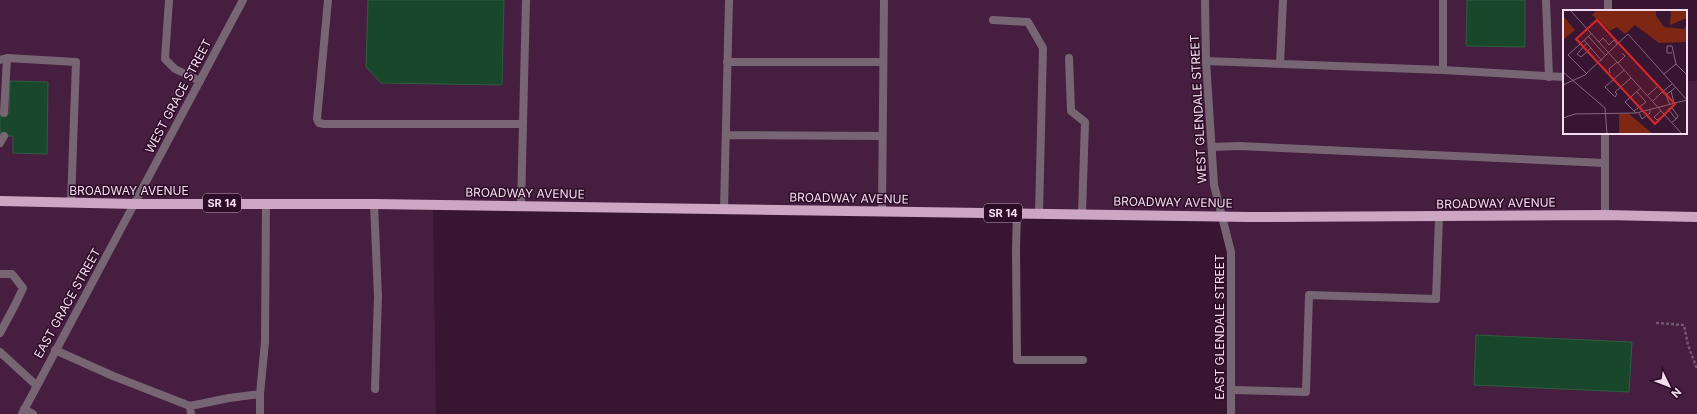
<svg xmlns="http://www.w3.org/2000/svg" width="1697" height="414" viewBox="0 0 1697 414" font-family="Inter,sans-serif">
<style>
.built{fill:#461e3f}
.building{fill:#19472b;stroke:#2f5d40}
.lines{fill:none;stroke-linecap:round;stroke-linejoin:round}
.path{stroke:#75566f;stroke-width:2.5;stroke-dasharray:3 2;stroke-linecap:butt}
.service{stroke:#776573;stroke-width:8}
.minor{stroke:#776573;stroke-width:8}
.tertiary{stroke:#776573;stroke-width:8}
.primary{stroke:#cca6c3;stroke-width:10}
.labels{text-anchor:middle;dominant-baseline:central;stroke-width:3;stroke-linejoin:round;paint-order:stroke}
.shield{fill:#2d0c28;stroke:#b99eb3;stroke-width:1}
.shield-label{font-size:11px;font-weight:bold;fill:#f5ddef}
.street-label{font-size:12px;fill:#f5ddef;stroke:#2d0c28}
.inset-road{fill:none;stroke:#84667e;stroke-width:1}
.view{fill:#d62828;fill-opacity:0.15;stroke:#d62828;stroke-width:2}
.inset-edge{fill:none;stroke:#f5ddef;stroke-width:2}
</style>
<rect width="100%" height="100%" fill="#381632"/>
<path class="built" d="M0,0H1608V11H1564V133H1686V81H1697V414H1231V252L1222,216L433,205L436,414H0Z"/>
<path class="building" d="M368,0H504L502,85L381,83L366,67Z
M1467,0H1525V47L1466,46Z
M10,81L48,82L47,154L13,153V136H0V113H9Z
M1476,335L1632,342L1629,392L1474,385Z"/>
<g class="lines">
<path class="path" d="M1656,323L1684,325L1688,345L1697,369"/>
<path class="service" d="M169,0L165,59L175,69L200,81
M328,0L317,119L319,123L324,124H523
M1546,0L1549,77
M993,20L1028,22L1043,48L1039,213
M1069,58L1071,111L1085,122L1082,214
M0,60L7,58L76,62L71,203
M1206,61L1443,70L1564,77
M727,62H883
M1280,64L1283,0
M1443,70V0
M4,113L7,58
M727,135L882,136
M0,143L4,136
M1212,147L1239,146L1604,163
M374,204L378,296L375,389
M521,206L526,0
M724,209L729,0
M882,211L884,0
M1017,213L1016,249L1017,360H1083
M0,274H12L23,288L16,303L0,333
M55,350L113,376L190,406L191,414
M0,352L36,385
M1232,390L1306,392L1309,295L1436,299L1439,217
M190,406L229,398L260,394L265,342L266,203
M24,409L33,414
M260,414V394"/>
<path class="minor" d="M1205,0L1206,61L1214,185L1231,252V414
M1608,11V0
M1605,215V133"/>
<path class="tertiary" d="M22,414L243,0"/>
<path class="primary" d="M0,201L134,204H374L1250,217L1605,215L1697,217"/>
</g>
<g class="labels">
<g class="shield">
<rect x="203" y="194" width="38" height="18" rx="3"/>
<rect x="984" y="204" width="38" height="18" rx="3"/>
</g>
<g class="shield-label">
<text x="222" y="203">SR 14</text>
<text x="1003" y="213">SR 14</text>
</g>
<g class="street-label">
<text transform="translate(178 96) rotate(-62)">WEST GRACE STREET</text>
<text transform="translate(1198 109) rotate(-93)">WEST GLENDALE STREET</text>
<text x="129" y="190">BROADWAY AVENUE</text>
<text transform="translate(525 193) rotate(1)">BROADWAY AVENUE</text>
<text transform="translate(849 198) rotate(1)">BROADWAY AVENUE</text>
<text transform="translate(1173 202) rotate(1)">BROADWAY AVENUE</text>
<text transform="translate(1496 203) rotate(-1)">BROADWAY AVENUE</text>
<text transform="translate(67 303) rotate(-61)">EAST GRACE STREET</text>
<text transform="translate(1219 327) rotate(-90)">EAST GLENDALE STREET</text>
</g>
</g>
<g transform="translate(1563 10)">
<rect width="124" height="124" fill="#381632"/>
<path d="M34,0H93V6L101,17L121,19L124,15V32L96,33L72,15L62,24L54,17L47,21L29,5ZM108,0H124V8L107,15ZM0,6L12,20L0,30ZM56,104H66L90,124H56Z" fill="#7e2814"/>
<path class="inset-road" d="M7,0L119,124M25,26L43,46M21,30L39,51M36,32L40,28L46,35L51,30L54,34M24,33L14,44L18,47L28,38M109,43H104V36H109L113,54M55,53L62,46L59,43M113,54L124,65M61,60L42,77L52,87L54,84L52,82L68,68M0,62L42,98L44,124M47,63L46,59L54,52M24,64L5,45L28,24M101,64L113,54M0,75L22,65L65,24L124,90M108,81L111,93M99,82L109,74M85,85L94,77M90,91L99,82L103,85M107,95L103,85L113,77M71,101L83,92L74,82M98,101L91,107L94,110L102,105M73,103L62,92L78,78M76,103L79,109L87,103V100M0,108L12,104L73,103L124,90M109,112L112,110L114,108L115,106L109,98L105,99L113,109"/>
<path class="view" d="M34,10L112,94L92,114L13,29Z"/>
<rect width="124" height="124" class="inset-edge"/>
</g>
<g transform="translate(1669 386) rotate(133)" stroke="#2d0c28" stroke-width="3" paint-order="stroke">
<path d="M0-3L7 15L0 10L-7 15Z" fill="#f5ddef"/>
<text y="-6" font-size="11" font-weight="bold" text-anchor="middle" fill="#f5ddef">N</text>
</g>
</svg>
